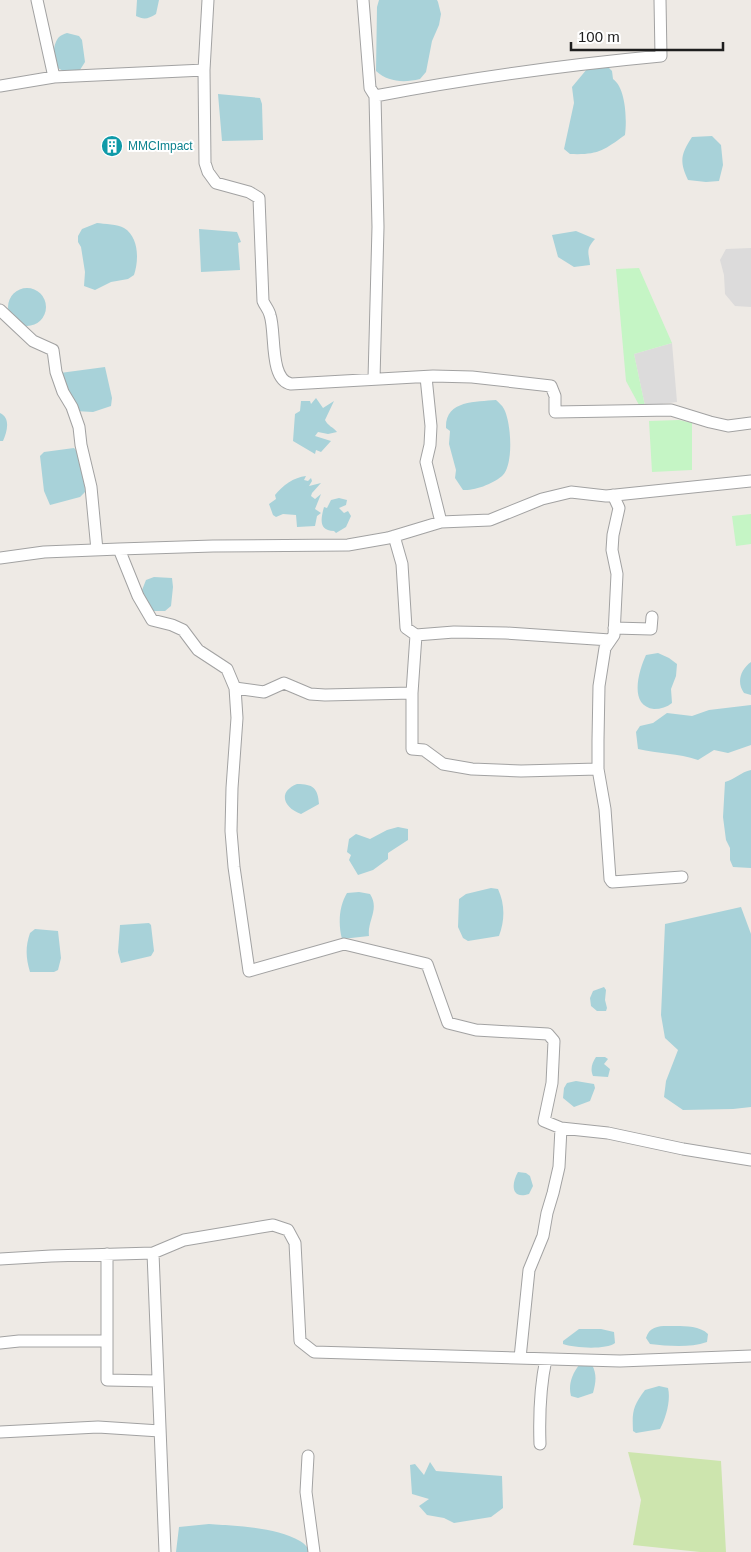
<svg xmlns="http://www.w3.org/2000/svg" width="751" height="1552" viewBox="0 0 751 1552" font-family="Helvetica,sans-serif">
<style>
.residential{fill:#dcdbdb}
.grass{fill:#cde5ae}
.park{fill:#c5f5c5}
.water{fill:#a8d2d9}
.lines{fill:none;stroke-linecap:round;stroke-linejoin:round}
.minor-casing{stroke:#a2a2a2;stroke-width:13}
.minor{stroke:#fff;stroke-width:11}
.labels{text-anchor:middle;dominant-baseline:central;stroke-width:4;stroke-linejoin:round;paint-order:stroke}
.culture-label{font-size:12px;fill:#0d838f;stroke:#fff;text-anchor:start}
</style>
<rect width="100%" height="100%" fill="#eeeae5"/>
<path class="residential" d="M751,248V307L735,306L725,294L724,275L720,260L726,249Z
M672,343L677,402L645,406L634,354Z"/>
<path class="grass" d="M628,1452L721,1461L726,1552H700L633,1545L641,1500Z"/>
<path class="park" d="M639,268L672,343L634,354L645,406L639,405L626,381L616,269Z
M679,420L692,423V470L652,472L649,421Z
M751,514V544L736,546L732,516Z"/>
<path class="water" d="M137,0H159L156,14C148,19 144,20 136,16Z
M379,0H437L438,2L441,14L439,25L432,41L426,72L420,79C404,83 388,82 376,71L377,7Z
M67,33L79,36L82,40L85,62L78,73C72,73 63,72 58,68C51,62 53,43 59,37C61,35 64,34 67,33Z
M608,67L612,71L613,79C626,88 627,120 625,135C603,151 598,155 570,154L564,149L574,103L572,87L587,69Z
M218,94L260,98L262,104L263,140L222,141Z
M712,136L721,145L723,165L719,181L706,182L688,180C679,161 681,154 692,137Z
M97,223C104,224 118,224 124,228C139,237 139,260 134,275L128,279L111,282L95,290L84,286L85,272L81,247L78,242V236L82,229Z
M199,229L237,232L241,242L238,243L240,270L201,272Z
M576,231L595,239C585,250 589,253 590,265L574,267L558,257L552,235Z
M8 307a19 19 0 1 1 38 0a19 19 0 1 1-38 0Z
M105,367L112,398L111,406L93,412L75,411L60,373Z
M316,398L323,408L334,401L325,420C328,426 333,427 337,432L328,434L318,432L315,436L331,441L321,452L316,450L315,454L293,441L295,414L300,411L301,401H310L311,404Z
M496,400C499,403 502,405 504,409C511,422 514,463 503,475C495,483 475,491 463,490L455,478L456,470L449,444L450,431L446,428C445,400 476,402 496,400Z
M0,413C11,418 7,432 3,441H0Z
M74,448C83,457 85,479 85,492L80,497L50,505L44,491L40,456L44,452Z
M306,476L304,480L308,481L311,478L312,481L309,486L321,483L312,493L311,496L315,499L321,494L315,509L321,513L317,516L315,526L297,527L296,515L283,514L276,517L273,515L269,504L276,499L275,495C282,486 294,477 306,476Z
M339,498L347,500L346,505L339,508L344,513L348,511L351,516L346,527L336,533L334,531C318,531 321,518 324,507L327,508L331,500Z
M154,577L172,578L173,587L171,606L165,611H150L142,590L146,580Z
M658,653L669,658L677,664L676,676L671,689L672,703C667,707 661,709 654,709C628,706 639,670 646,655Z
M751,662V695L744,693C736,682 741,669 751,662Z
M751,705V745L728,753L714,750L698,760C678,753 658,754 638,749L636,732L640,726L653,723L667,713L692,716L709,710Z
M751,770V868L733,867L730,860V848L726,840L723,817L725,782C735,779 741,772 751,770Z
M297,784C313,784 318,788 319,804L301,814C284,808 277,792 297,784Z
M398,827L408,829V840L388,853V859L373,870L358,875L349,860L351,855L347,852L349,839L356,834L370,839L387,830Z
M491,888L498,889C505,904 505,920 499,936L468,941L463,938L458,927L459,899L466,894Z
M359,892L370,894C380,909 367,921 369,936L342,939C338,924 339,906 347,893Z
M741,907L751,934V1107L733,1109L683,1110L664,1097L666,1081L678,1050L665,1038L661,1015L665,924Z
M149,923L151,925L154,951L151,956L121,963L118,952L120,925Z
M35,929L58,931L61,958L58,970L54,972H30C26,959 25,947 30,933Z
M604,987L606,990L605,1000L607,1008L606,1011H597L591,1006L590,998L593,991Z
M596,1057H605L608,1059L604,1064L610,1069L608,1077L593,1076C590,1069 592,1063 596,1057Z
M576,1081L594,1084L595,1088L590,1101L574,1107L563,1098L564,1088L567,1083Z
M518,1172L526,1173L530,1176L533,1186L529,1194C511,1200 511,1184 518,1172Z
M676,1326C686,1326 700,1326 708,1334L707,1342C689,1348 669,1346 650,1344L646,1338C650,1324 663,1326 676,1326Z
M579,1329H601L614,1332L615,1343C606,1350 574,1348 563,1344V1341Z
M579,1365H592C597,1374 596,1382 593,1393L578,1398L571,1396C568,1385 572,1374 579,1365Z
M659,1386L668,1388C671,1400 666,1418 660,1429L636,1433L633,1431C632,1411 633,1406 645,1390Z
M430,1462L436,1471L502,1476L503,1508L491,1517L454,1523L444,1518L427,1515L419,1506L429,1499L412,1494L410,1465L415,1464L424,1475Z
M209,1524C236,1526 276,1527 300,1541C304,1543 308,1548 311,1552H176L179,1527Z"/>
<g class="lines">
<g class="minor-casing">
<path id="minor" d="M37,0L54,77
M208,0L204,70L205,163L208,172L216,183L249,192L259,198L263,301C265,306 269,310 270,315C276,332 269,380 291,384L433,376L472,377L551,386L555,396V412L671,410L710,422L728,426L751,423
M363,0L370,88L375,96C470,78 565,65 661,56L660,0
M0,86L54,77L204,70
M0,310L33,341L53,350L56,372L63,392L72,407L79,427L81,445L91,487L97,550
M426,377L431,426L430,445L426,462L441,522
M374,379L378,227L375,96
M613,495L619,508L613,535L612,550L617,574L614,635L605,648L599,686L598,740V769L605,809L610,879L612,882L682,877
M394,536L402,564L406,628L416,635L454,632L506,633L610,640
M119,549L138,596L152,620L172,625L183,630L198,650L227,669L235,688L237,718L232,788L231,831L234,867L249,971L344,944L427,964L448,1023L476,1030L548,1034L554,1041L552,1083L544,1121L561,1128L608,1133L683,1149L751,1160
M0,558L44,552L119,549L213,546L348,545L388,538L441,522L490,520L542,499L571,492L606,496L751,481
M614,628L651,629L652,617
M235,688L264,692L284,683L310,694L325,695L412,693L416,635
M412,693V749L424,750L443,764L472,769L521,771L598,769
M153,1253L165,1552
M107,1254V1380L157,1381
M0,1259L51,1256L153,1253L184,1240L273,1225L288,1230L295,1243L300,1341L314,1352L620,1361L751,1356
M0,1343L19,1341H107
M520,1358L529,1270L543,1236L547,1213L553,1193L559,1167L561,1128
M0,1432L98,1427L160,1431
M540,1444C539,1415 540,1387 546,1359
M308,1456L306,1492L314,1552"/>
</g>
<use href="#minor" class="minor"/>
</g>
<defs>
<g id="building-disc" transform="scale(1.125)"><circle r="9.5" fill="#0f9aa8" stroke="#fff"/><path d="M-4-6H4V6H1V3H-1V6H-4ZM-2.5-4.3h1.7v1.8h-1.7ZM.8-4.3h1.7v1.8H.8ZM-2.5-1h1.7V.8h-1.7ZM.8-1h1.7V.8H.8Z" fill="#fff"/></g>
</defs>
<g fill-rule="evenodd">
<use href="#building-disc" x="112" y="146"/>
</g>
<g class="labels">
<g class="culture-label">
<text x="128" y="146">MMCImpact</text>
</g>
</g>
<path d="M571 42v8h152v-8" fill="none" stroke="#1e1e1e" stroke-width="2.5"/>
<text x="578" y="42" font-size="15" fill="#1e1e1e" stroke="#ffffff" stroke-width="4" paint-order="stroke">100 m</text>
</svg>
